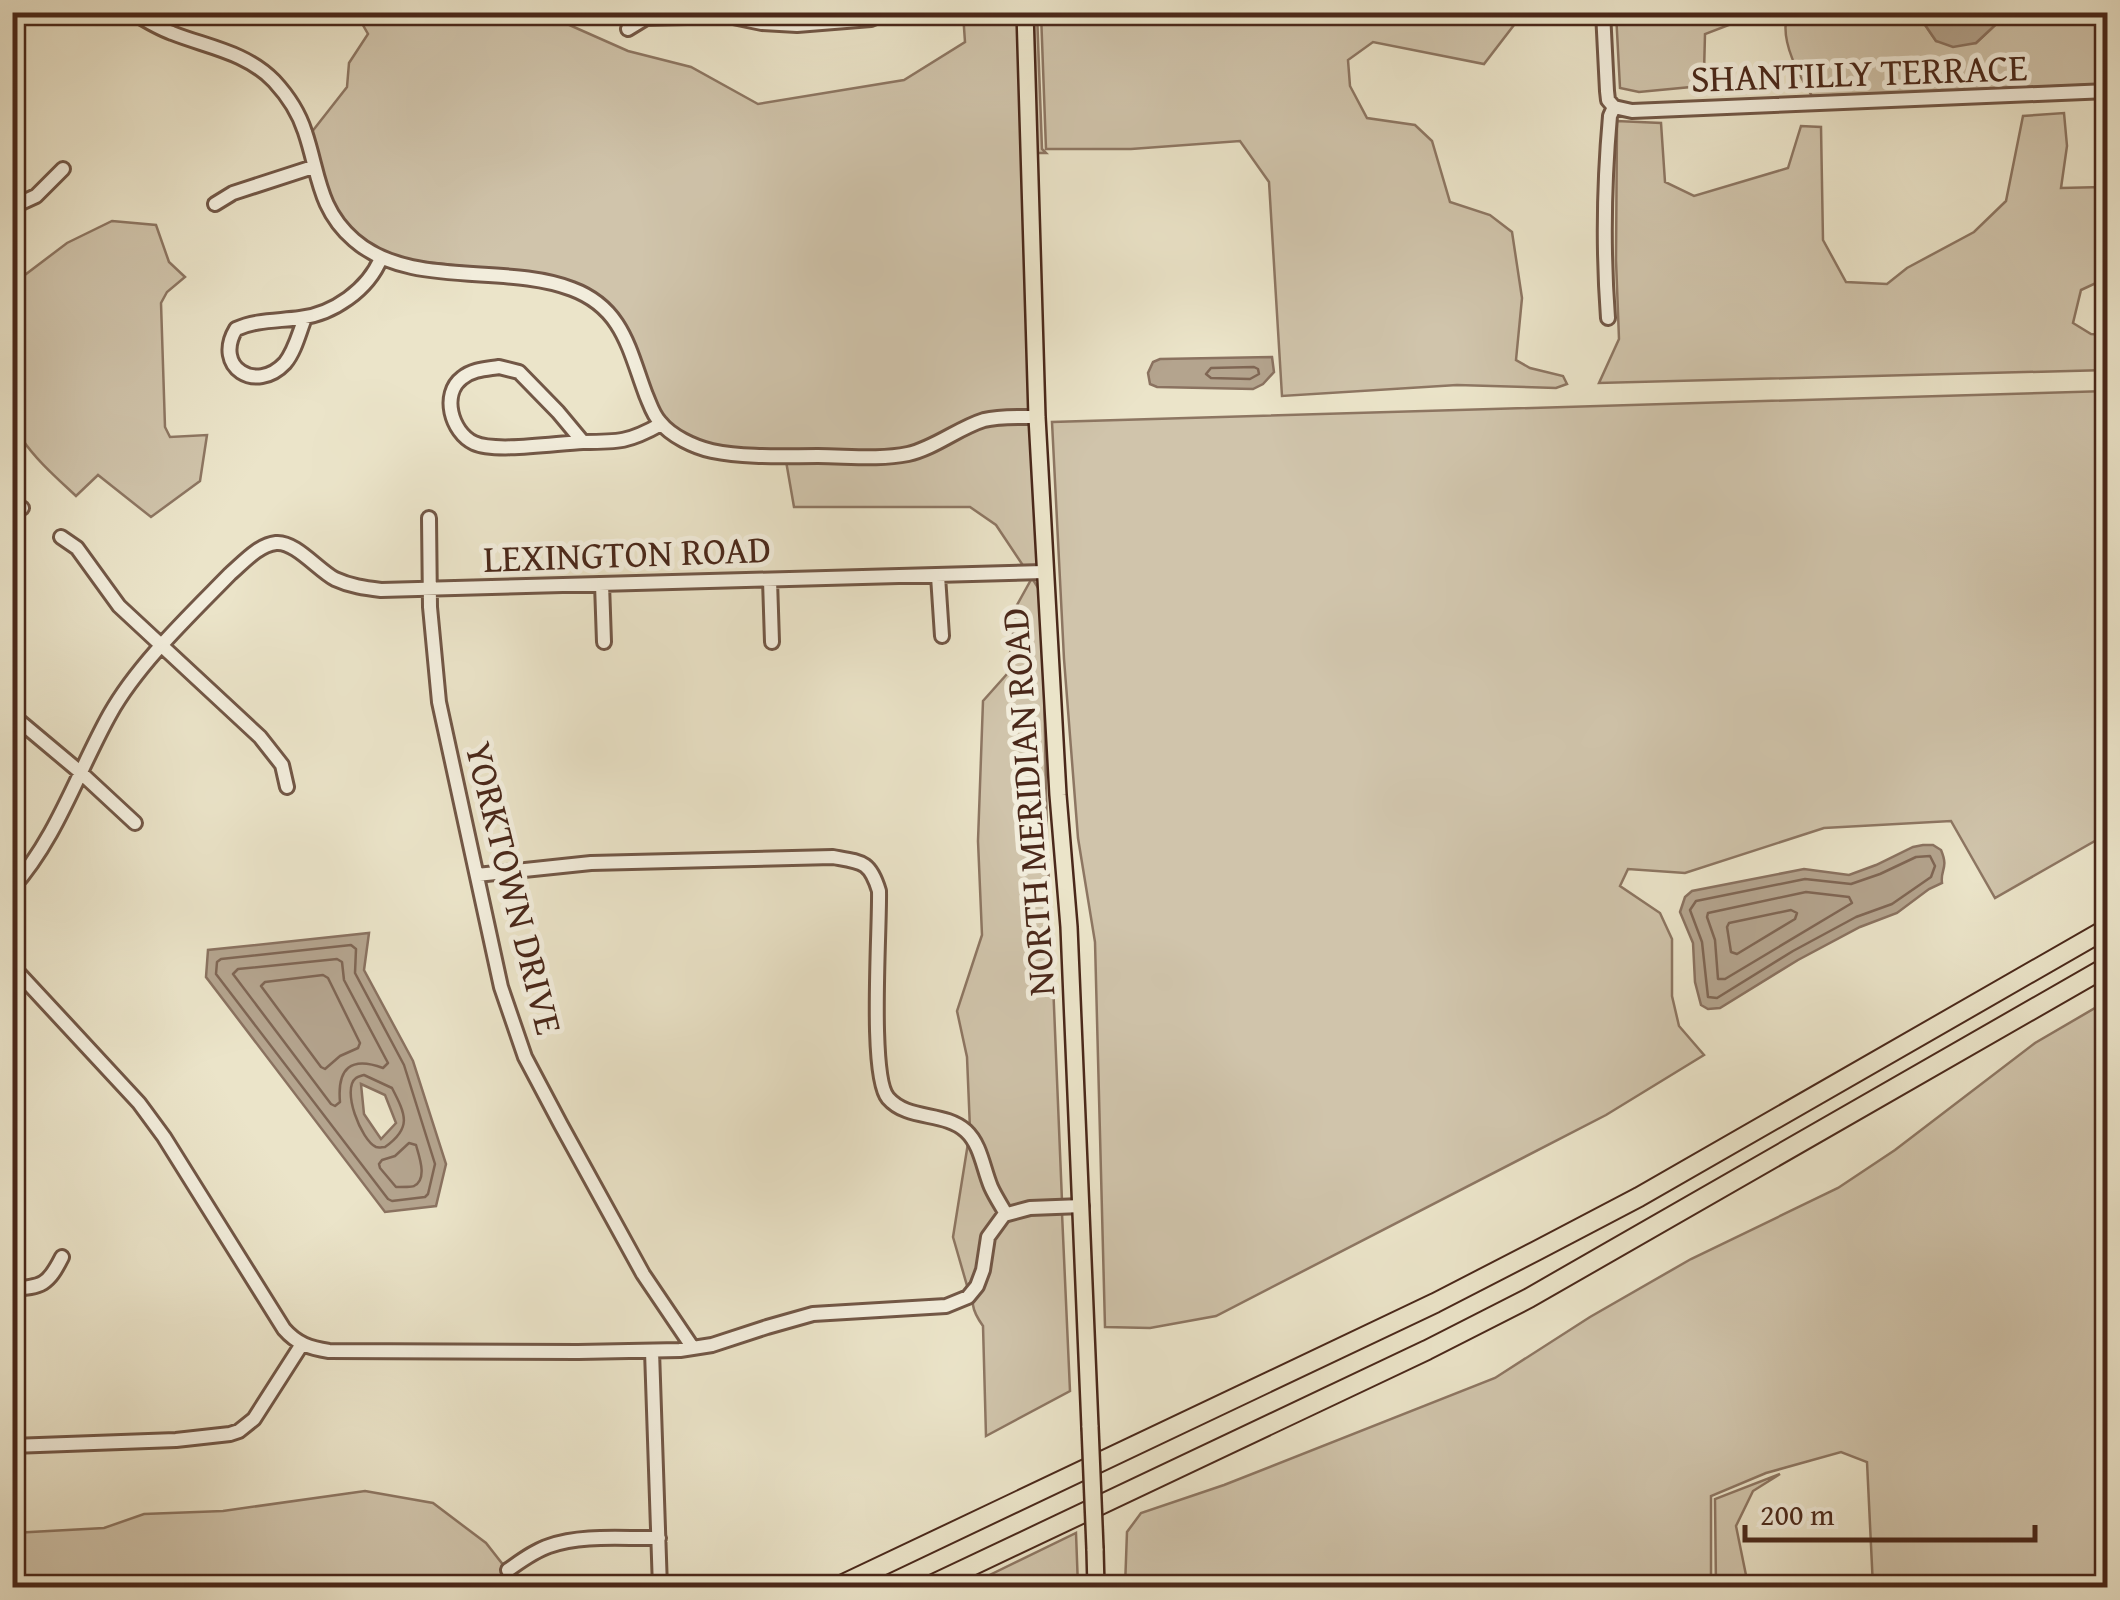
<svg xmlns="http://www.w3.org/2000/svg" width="2120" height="1600" viewBox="0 0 2120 1600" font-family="'Gentium Book Plus',serif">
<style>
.green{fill:#d0c4ab;stroke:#8d7662;stroke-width:2.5}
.water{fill:#b4a48e;stroke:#8a7260;stroke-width:2.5;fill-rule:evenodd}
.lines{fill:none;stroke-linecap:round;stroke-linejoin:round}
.shore{stroke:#7f6654;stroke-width:2.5}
.minor-casing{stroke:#725746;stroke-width:18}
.major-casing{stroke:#4a281a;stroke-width:20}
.highway-casing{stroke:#4a281a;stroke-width:22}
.minor{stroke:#f2eddc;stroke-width:12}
.major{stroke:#ebe4c9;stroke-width:15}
.highway{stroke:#ebe4c9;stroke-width:18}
.major-bridge-casing{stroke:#4a281a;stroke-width:20;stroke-linecap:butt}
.major-bridge{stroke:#ebe4c9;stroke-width:15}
.labels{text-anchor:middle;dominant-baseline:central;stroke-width:10;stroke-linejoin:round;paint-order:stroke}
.street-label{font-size:38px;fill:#4a281a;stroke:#f2eddc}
</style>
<rect width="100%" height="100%" fill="#ebe4c9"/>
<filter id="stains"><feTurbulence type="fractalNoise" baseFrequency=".002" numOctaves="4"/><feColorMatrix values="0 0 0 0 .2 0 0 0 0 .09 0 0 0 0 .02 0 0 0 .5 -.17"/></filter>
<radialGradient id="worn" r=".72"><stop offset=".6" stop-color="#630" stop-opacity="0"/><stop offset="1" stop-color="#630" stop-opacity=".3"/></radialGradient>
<path class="green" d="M356,13H548L549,16L628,51L691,67L758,104L904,80L965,42L963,13H1020L1032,411L955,429L910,448L883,451L742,449L710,445L685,435L664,420L656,406L632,337L609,304L585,288L553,277L527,273L398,259L370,246L347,226L330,199L311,133L347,87L349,63L368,34Z
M1030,13H1037L1042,149L1046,153H1034Z
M1041,13H1515L1514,25L1484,64L1373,42L1348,60L1350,86L1367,118L1415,125L1432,141L1450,202L1490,215L1512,232L1522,298L1516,360L1530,368L1563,376L1567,384L1556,388L1457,385L1282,396L1269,182L1240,141L1131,149H1046Z
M1616,13V12L1760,13L1705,34L1704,73L1691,87L1639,92L1620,88Z
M1774,13H1917L1936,41L1976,43L2008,13H2107V84L1812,96C1798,74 1780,41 1787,16Z
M2064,113L2067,146L2061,188L2103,187L2107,180V278L2081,290L2073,323L2091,334L2107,335V370L1599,383L1619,339L1616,260L1617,121L1661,123L1665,182L1694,196L1788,168L1801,126L1821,127L1823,240L1846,282L1887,284L1907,268L1974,232L2006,201L2023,116Z
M112,221L156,225L169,262L185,277L167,292L161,303L165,427L170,437L207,435L200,481L151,517L98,475L76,496C58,479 36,460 22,439C5,412 12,320 13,284L67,243Z
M2107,391V834L1995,898L1951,821L1824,828L1685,873L1628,869L1620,886L1660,913L1672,939V996L1679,1026L1704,1055L1606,1115L1216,1316L1150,1328L1105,1327L1095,942L1078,838L1064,659L1052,422Z
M1032,423L1039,567H1024L996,525L970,507H794L786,461L912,459L986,426Z
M1032,578L1040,591L1043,637L1047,837L1062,1201L1030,1203L1008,1207L997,1188L970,1129L967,1057L957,1011L982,935L978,841L983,701L1007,674L1017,605Z
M2107,1001V1587H1873L1867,1462L1841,1452L1766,1473L1711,1496V1587H1125L1127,1532L1141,1513L1224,1485L1495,1378L1590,1317L1691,1259L1838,1188L1895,1150L2035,1043Z
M968,1143L999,1212C983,1229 983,1244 978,1266C977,1274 972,1282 968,1289L953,1237Z
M1062,1213L1070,1391L986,1436L983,1326C978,1319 974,1313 973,1305C971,1290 995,1228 1008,1219C1019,1212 1048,1213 1062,1213Z
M1780,1474L1753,1491L1736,1526L1747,1580L1746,1587H1716L1715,1499Z
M365,1491L433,1503L486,1543L504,1566L502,1568L507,1577L510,1575L520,1587L13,1588V1533L104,1528L144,1514L223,1511Z
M1076,1533L1078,1587H965Z"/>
<path class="water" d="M1917,13H2008L1976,43L1953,47L1936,41Z
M1272,357L1274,372L1263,384L1253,389L1157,387L1150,384L1148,373L1153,362L1160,359Z
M1923,845H1933L1941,850C1949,869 1940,869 1942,883L1929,889L1897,913L1860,927L1798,960L1720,1008L1708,1009L1701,1005L1695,982L1693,943L1680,912L1685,897L1692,891L1804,869L1849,875L1876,865L1913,847Z
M369,933L364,970L413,1061L446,1164L436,1206L385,1212L206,977L208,950ZM361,1084L385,1095L396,1123L381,1139L364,1114Z"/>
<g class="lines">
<path class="shore" d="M1254,367L1258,369L1259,374L1250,379L1211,378L1206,374L1211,368Z
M1930,856L1935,866L1931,877L1892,904L1856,917L1793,951L1717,998L1708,997L1702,942L1690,910L1696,901L1805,879L1851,884L1880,874L1916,857Z
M1806,892L1849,897L1852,903L1725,979H1718L1715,940L1707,917L1708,913Z
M1791,910L1797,913L1795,919L1737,954L1731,952L1727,927L1729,923Z
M351,945L356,949L355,973L404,1065L435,1164L428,1194L425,1197L392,1201L388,1199L216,974L217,962L221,959Z
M337,959L342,962L344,980L388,1063L383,1068C351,1056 337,1068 340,1102L335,1106L331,1104L233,974L238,969Z
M323,975L328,978L360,1043L358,1048L340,1056L325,1069L321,1067L261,986L265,982Z
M364,1075L392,1088C406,1115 412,1128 385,1147C382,1147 379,1148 376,1147C361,1140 341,1089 356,1078C358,1076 361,1076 364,1075Z
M409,1143L416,1145C419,1156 428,1179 414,1186C413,1187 397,1187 396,1187L380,1168L379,1164L382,1160L395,1156Z"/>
<g class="minor-casing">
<path id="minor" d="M132,12C145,20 158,28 172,33C207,47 246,52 274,81C287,95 299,113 305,132C319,173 318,209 354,240C410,289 505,263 572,289C623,308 629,350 646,395C650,404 653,415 660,422C671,436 694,447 712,451C746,458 783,456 818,456C847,456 879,460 908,454C935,448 958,428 984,420C1000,416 1020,417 1037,417
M1603,12L1607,91L1608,100L1614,107
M628,29L646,18L728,16L762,23L797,25L871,19L888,12
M1614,107L1632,111L2108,91
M215,204L233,193L313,167
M12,207L36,196L63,169
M305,318C299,333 295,351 285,363C256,394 213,367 236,329C255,320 278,321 300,318C333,314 368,290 381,258
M1608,318C1603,251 1604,183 1610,116L1614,107
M499,367L519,372L558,412L583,442C557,443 495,453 474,443C451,432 441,394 462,378C473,369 487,369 499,367Z
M583,442C619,442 629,442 661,424
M12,508H22
M429,518L430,607L439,702L501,987L525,1057L561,1125L643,1274L693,1348
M61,537L77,548L119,606L260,737L282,765L287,787
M938,576L942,636
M770,580L772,642
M602,584L604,642
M12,715L80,772L135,823
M477,875L591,863L833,857C862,862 870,861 879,891C880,927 869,1076 888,1098C908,1121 944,1111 966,1131C981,1145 983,1168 991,1187C995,1196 1001,1205 1006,1214
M12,888C57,838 78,771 110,714C138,664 190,615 230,574C243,563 258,545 276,543C295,541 318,570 335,579C350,586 365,588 381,590L1044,572
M12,966L139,1103L164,1137L284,1329C297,1344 310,1348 329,1351L578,1352L680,1350L712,1345L767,1327L813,1314L946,1306L968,1297L977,1286L983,1270L988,1237L1004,1215L1030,1208L1082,1206
M12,1289C42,1287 48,1285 62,1257
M652,1351L660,1588
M12,1446L176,1440L230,1434L239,1431L254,1419L302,1344
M508,1570C521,1561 534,1551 549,1546C583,1534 624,1539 659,1538"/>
</g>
<g class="major-casing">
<path id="major" d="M1025,12L1037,417L1058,795L1069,927L1090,1427
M1095,1549L1096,1588"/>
</g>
<g class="highway-casing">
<path id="highway" d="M835,1588L1435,1303L1536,1251L1639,1197L2108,928
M925,1588L1427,1350L1529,1298L2108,966"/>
</g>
<use href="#minor" class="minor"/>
<use href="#major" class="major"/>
<use href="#highway" class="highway"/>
<g class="major-bridge-casing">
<path id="major-bridge" d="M1090,1427L1095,1549"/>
</g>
<use href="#major-bridge" class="major-bridge"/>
</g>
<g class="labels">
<g class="street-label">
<text transform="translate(1859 72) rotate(-2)">SHANTILLY TERRACE</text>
<text transform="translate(627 553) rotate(-2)">LEXINGTON ROAD</text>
<text transform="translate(1027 802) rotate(-94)">NORTH MERIDIAN ROAD</text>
<text transform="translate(515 888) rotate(76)">YORKTOWN DRIVE</text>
</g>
</g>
<rect width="2120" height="1600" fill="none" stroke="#ebe4c9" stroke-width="50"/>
<rect x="15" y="15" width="2090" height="1570" fill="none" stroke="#4a281a" stroke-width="5"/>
<rect x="25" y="25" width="2070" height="1550" fill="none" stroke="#4a281a" stroke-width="2.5"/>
<path d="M1745 1525v15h290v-15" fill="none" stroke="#4a281a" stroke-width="5"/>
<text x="1760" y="1525" font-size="30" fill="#4a281a" stroke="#f2eddc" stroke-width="8" paint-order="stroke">200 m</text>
<rect width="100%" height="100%" filter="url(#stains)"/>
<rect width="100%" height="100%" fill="url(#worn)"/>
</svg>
